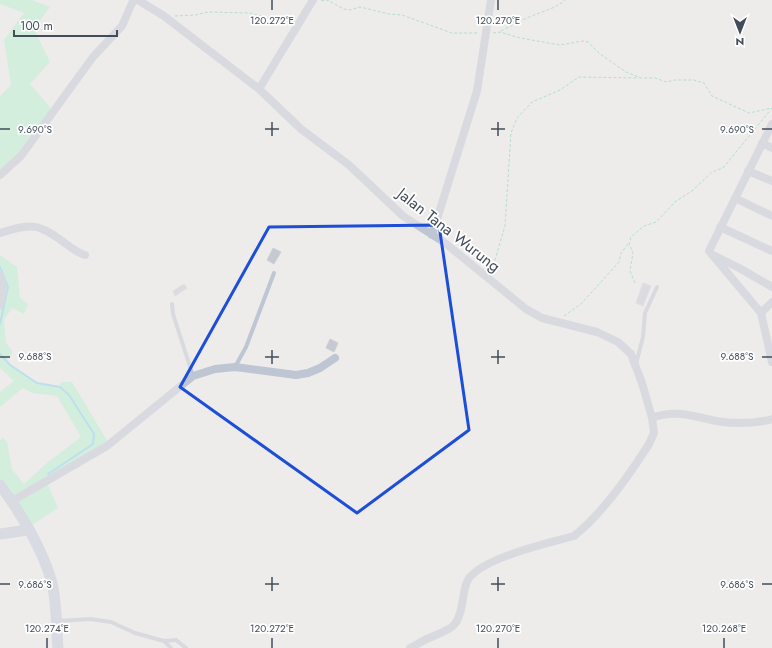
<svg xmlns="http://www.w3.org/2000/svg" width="772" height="648" viewBox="0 0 772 648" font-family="Jost,sans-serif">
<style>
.green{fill:#b4f1cf}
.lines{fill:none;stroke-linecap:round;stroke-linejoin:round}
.stream{stroke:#7ed2f1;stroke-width:2}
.building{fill:#c6c9d2;stroke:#ced0d8}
.path{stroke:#6ad1a4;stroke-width:1;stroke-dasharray:3 2;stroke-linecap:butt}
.lane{stroke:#bdc6d2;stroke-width:4}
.street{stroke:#bdc6d2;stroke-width:8}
.secondary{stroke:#bcc7d6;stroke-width:11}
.marked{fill:none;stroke:#1d4ed8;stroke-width:3;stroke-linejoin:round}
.ticks{fill:none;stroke:#424d59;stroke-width:1.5}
.labels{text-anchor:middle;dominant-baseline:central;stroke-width:3.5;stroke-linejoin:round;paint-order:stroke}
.street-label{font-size:16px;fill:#424d59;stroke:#fff}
.ticks-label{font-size:10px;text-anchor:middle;fill:#424d59;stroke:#fff;stroke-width:3.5;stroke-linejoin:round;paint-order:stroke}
</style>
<rect width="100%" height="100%" fill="#eeebeb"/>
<path class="green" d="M0,0H32L50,7L34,29L50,62L30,84L54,112L0,175V96L11,85L4,40L24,13L0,4Z
M0,255L17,267L20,298L28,304L24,314L12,308L4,320L6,343L13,352L6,361L37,383L59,387L61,382H72L108,442L46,480L58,508L29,527L0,485V440L3,438L7,442L12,469L24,484L48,462L81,437L57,396L32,393L23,388L0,407V392L14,381L0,368Z"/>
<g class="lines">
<path class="stream" d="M0,267L8,287L0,324
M0,354L10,365L37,383L60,387L69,395L94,434L93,444L48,474"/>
</g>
<path class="building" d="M273,248L281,252L274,264L267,260Z
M643,283L651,286L643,306L636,303Z
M184,284L187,288L175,296L173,291Z
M330,339L338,343L334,352L326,348Z"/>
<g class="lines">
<path class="path" d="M321,1L327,0L344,9L350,10L360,7L389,14L402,15L452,33H478
M175,16L195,15L208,12L250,13L268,18L293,17
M501,31C511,26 521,20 532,16C543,11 555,9 565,0
M493,33L500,32L520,38L560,45L583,41L588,42L600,54L626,72L641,78H655L666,82L675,80H694L704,83L712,96L749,113L772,108
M492,270L505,226L511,133L517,118L532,102L560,90L579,77L639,78
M635,283L630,271L633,253L629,244L631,237L644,226L656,222L676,201L692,191L712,172L723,168L772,108
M564,316L581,304L619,262L621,253L628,244"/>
<path class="lane" d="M172,304L173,314L193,376
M636,364L643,337L645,313L657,287
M235,367L246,347L274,273
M58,621L90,619L111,622L135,633L164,641L171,648
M164,641L176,640L186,648"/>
<path class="street" d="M138,0L164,16L259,89L301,129L349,165L403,216L445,243L526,309L542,318L597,332L618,342L631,354L642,383L652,418
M259,89L313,0
M762,143L772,148
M748,171L772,181
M0,175L21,156L93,57L122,26L132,3L135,0
M735,198L772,216
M720,227L772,251
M0,233C33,223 38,223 66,244C72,248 78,253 85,255
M432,235L477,91L491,0
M713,255L741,269L772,287
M0,276L3,288L0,305
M772,302L761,313L772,362
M761,313L709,251L772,124
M12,501L107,446L193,376L215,369L235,367L296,375L308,373L320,368L335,358
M410,648C416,645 422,641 429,638C450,629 458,629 462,604C464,596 464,585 469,578C486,557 548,543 574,536C602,514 630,474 649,444L654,433L652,418C674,409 693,416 716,421C734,424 754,424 772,419"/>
<path class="secondary" d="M0,485C21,513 43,550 52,583C57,604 56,627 58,648
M0,534L27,530"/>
</g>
<path d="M0 0H772V648H0ZM439,225L469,430L357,513L180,387L269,227Z" fill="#eeebeb" fill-opacity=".55" fill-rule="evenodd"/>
<path class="marked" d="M439,225L469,430L357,513L180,387L269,227Z"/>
<path class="ticks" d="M272,0V10M498,0V10M272,122V136M498,122V136M0,129H10M265,129H279M491,129H505M762,129H772M272,350V364M498,350V364M0,357H10M265,357H279M491,357H505M762,357H772M272,577V591M498,577V591M0,584H10M265,584H279M491,584H505M762,584H772M47,638V648M272,638V648M498,638V648M724,638V648"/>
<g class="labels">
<g class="street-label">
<text transform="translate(449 230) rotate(38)">Jalan Tana Wurung</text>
</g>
</g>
<g class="ticks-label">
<text x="272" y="24">120.272°E</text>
<text x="498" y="24">120.270°E</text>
<text x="737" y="133">9.690°S</text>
<text x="35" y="133">9.690°S</text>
<text x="737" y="360">9.688°S</text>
<text x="35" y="360">9.688°S</text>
<text x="737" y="588">9.686°S</text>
<text x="35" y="588">9.686°S</text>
<text x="47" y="632">120.274°E</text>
<text x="272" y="632">120.272°E</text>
<text x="498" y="632">120.270°E</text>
<text x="724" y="632">120.268°E</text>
</g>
<g transform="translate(740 32) rotate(180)" stroke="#ffffff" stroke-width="3" paint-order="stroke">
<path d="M0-3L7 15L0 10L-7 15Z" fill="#424d59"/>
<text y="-6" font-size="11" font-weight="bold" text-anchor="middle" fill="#424d59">N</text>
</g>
<path d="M14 30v6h103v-6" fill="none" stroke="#424d59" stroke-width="2"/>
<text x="20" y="30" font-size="12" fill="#424d59" stroke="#ffffff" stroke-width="3" paint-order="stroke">100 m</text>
</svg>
